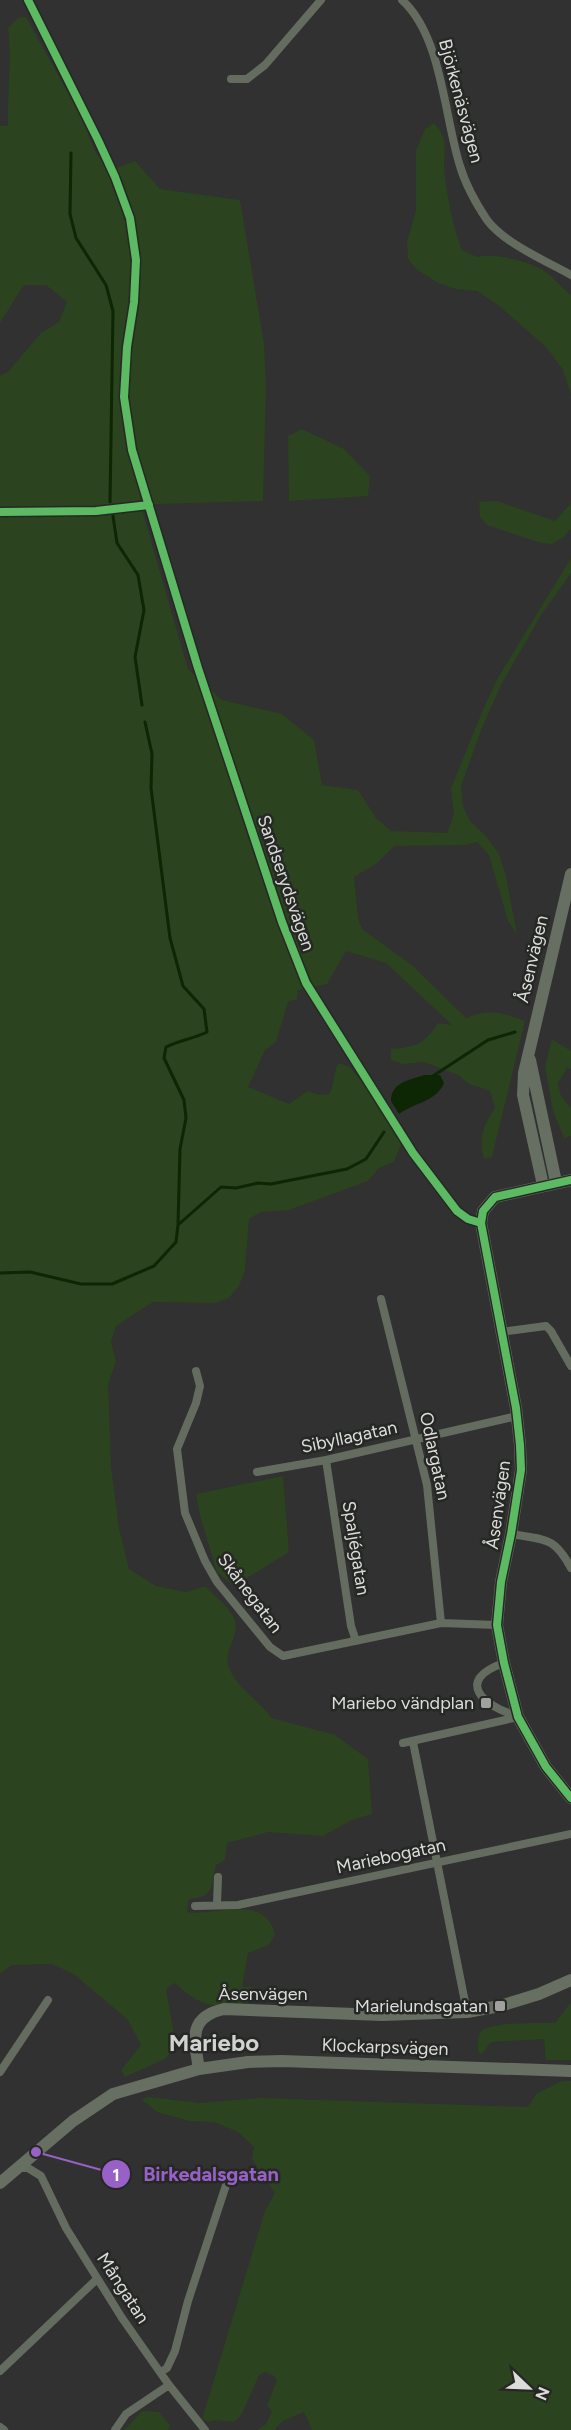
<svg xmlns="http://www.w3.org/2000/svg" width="571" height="2430" viewBox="0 0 571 2430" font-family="Figtree,sans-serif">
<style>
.green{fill:#2b431e}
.water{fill:#0d2604}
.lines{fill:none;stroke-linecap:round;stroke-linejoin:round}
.stream{stroke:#0d2604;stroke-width:3}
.street{stroke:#646c60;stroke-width:8}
.secondary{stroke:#666f62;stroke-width:12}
.cycleway-casing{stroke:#262825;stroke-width:11}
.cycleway{stroke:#5cba63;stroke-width:8}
.poi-dot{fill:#a0a19f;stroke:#262825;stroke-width:2}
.labels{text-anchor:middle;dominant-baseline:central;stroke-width:5;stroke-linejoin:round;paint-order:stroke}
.street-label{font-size:18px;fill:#dcdddb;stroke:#262825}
.poi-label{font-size:18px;fill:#dcdddb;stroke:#262825;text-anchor:end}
.district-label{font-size:24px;font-weight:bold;fill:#d0d2cf;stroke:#262825}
.leader{fill:none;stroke:#9861c7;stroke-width:2}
.callout-dot{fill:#9861c7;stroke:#262825;stroke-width:2}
.mark-label{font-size:18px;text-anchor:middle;font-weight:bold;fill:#fff}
.callout-label{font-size:20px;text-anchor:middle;font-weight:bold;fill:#9861c7;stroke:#262825;stroke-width:5;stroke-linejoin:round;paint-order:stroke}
</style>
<rect width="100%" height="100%" fill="#303130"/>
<path class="green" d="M26,17L82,118L94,149L108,171L135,161L160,189L240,200L264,344L266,387L263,501L156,504L143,513L188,669L222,700L282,714L314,740L322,785L358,790L376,818L391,831L447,833L454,814L451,788L484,707L499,676L571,558V573L541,615L501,685L482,728L461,786L463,806L470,821L486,836L499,854L506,876L517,934L508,921L489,855L477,842L465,845L394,846L376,864L354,877L358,918L362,929L413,966L466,1018C490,1009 501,1012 525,1021L492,1157L484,1159C478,1138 483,1126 495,1108L490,1091L469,1084L458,1075L424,1062L403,1064L391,1060V1049C415,1047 425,1044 438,1023L452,1025L386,963L346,951L327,984L298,990L297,999L288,1002L276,1042L265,1050L248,1087L289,1104L308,1091L318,1095L329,1094C335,1084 333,1074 338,1063L350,1067L391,1118L402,1142L394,1162L379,1168L368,1181L289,1210L261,1212L249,1219L245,1270L239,1286L229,1298L215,1303L153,1302L116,1326L111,1341L116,1362L108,1384L111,1467L119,1528L129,1569L156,1586L186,1592L205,1586C215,1596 231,1608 235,1621C240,1637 221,1652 230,1670C239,1690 260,1701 272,1718L335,1735L368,1759L372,1814L352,1820L323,1836L269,1832L227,1843L225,1860L216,1865C211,1885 215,1898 189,1899L187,1912C215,1917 266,1892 275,1935L269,1945L248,1953L242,1987H253L255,2002C216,2006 206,2012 175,1983L166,1989L176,2045L165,2059L125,2077L121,2070L141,2045L128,2020L75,1975L52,1964L12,1965L0,1974V376L8,372L41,333L59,322L67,302L46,285H24L0,323V126H8C7,93 12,60 8,28L18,18Z
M434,123C452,142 441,154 445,176C448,201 453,227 462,250L477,257C493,252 533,262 546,272C555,279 563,288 571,296V395L563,370L546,347L498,305L477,291L456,289L438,283L416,269L408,259L407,242L416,211V150L425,129Z
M302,429L344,449L370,476L368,496L289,501L288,436Z
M497,501L555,521L571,503V528L564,537L552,544L541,543L487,525L480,517L479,502Z
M552,1039L571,1051V1069L567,1068L558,1083L561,1096L571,1108V1136L564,1138L553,1111L545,1067Z
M283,1476L289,1552L234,1586L217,1572L200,1516L196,1494Z
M571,2002V2060H546L544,2039L491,2042L482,2054L478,2052C478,2047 477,2038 480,2033C486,2021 542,2023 555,2023Z
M562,2081H571V2430H312L304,2412L283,2421L274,2430H257L266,2424L272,2411L267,2406L277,2380L274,2376L265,2372L259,2375L242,2414L234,2422L216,2420L209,2422L202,2419L265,2211L275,2193L252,2159L254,2147L238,2132L214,2122L190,2121L157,2112L141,2099L149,2097L200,2103L261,2098L528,2107L536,2094Z
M142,2411L159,2412L170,2425L168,2430H124Z"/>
<path class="water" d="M424,1075H440L444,1083C437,1101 414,1103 399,1114L391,1101C391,1082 410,1080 424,1075Z"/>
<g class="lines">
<path class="stream" d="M71,153L70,214L76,238L106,285L113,311L110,502
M113,516L117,543L138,575L144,610L135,657L142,705
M145,722L152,754L151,788L170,938L183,986L204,1009L207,1032C193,1039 180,1040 166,1047L164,1058L184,1100L186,1118L180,1149L178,1225
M433,1076L488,1040L515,1032
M0,1273L30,1272L81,1284H112L154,1266L176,1242L178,1225L221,1187L236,1188L258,1183L271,1184L347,1169L366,1159L384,1132"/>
<path class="street" d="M402,0C442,36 444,116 460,166C465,183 477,205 487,220C504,243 546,261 571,275
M231,79H247L265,65L321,0
M0,512L96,511L149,505L198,668L282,922L306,983L413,1153L457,1211L468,1219L481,1223
M381,1299L427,1485L441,1623
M500,1332L546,1326L551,1331L571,1366
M196,1371L200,1386L196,1403L177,1449L185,1513L205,1561L217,1582L270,1647L283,1656L441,1623L497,1625
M326,1460L351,1626L356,1641
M257,1472L326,1460L517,1416
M511,1534C545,1540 554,1536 571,1568
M504,1663C454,1680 483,1707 518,1716
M413,1742L467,2012
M403,1743L518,1717
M217,1904L218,1877
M195,1906L238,1905L571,1834
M0,2072L48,2000
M18,2168H28L41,2176L66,2228L122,2318L169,2385L205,2430
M0,2371L97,2279
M161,2372L167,2368L175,2351L188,2301L228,2179
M0,2427L4,2430
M115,2430L126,2414L169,2385"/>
<path class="secondary" d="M530,1060L556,1182
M571,1180L495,1197L483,1211L481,1223L516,1408L520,1445L521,1470L511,1534L501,1582L497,1625L504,1663L518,1717L546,1767L571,1798
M543,1185L523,1095L524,1073L571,874
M199,2069C194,2039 188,2017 224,2009L382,2015L467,2012L500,2006L539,1994L571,1980
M0,2183L73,2121L113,2094L199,2069L248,2062L282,2061L571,2071"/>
<g class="cycleway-casing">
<path id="cycleway" d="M28,0L98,140L115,177L130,218L136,260L134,302L127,347L124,397L132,450L198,668L282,922L306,983L413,1153L457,1211L468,1219L481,1223
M0,512L96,511L149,505
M571,1180L495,1197L483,1211L481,1223L516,1408L520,1445L521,1470L511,1534L501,1582L497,1625L504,1663L518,1717L546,1767L571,1798"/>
</g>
<use href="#cycleway" class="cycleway"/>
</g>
<g class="poi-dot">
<rect x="480" y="1697" width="12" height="12" rx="3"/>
<rect x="494" y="2000" width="12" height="12" rx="3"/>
</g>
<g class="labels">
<g class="street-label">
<text transform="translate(461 101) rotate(75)">Björkenäsvägen</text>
<text transform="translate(286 883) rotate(71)">Sandserydsvägen</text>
<text transform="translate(532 959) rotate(-77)">Åsenvägen</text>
<text transform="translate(349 1437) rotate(-12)">Sibyllagatan</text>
<text transform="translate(435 1456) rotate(78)">Odlargatan</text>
<text transform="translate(498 1505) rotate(-82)">Åsenvägen</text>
<text transform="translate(356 1548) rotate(81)">Spaljégatan</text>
<text transform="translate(250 1593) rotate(53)">Skånegatan</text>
<text transform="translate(391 1856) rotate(-12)">Mariebogatan</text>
<text x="263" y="1994">Åsenvägen</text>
<text transform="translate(385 2047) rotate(2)">Klockarpsvägen</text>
<text transform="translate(123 2288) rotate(57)">Mångatan</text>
</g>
<g class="poi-label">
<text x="474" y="1703">Mariebo vändplan</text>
<text x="488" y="2006">Marielundsgatan</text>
</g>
<g class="district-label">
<text x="214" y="2042">Mariebo</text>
</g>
</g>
<path class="leader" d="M36 2152L116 2174"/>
<g class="callout-dot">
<circle cx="36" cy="2152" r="6"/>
<circle cx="116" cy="2174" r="15"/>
</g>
<g class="mark-label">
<text x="116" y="2181">1</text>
</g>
<g class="callout-label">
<text x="211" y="2181">Birkedalsgatan</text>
</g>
<g transform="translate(529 2388) rotate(113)" stroke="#262825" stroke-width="4.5" paint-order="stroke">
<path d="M0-4.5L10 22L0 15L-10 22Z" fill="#dcdddb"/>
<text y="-9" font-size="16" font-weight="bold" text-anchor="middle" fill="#dcdddb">N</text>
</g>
</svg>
